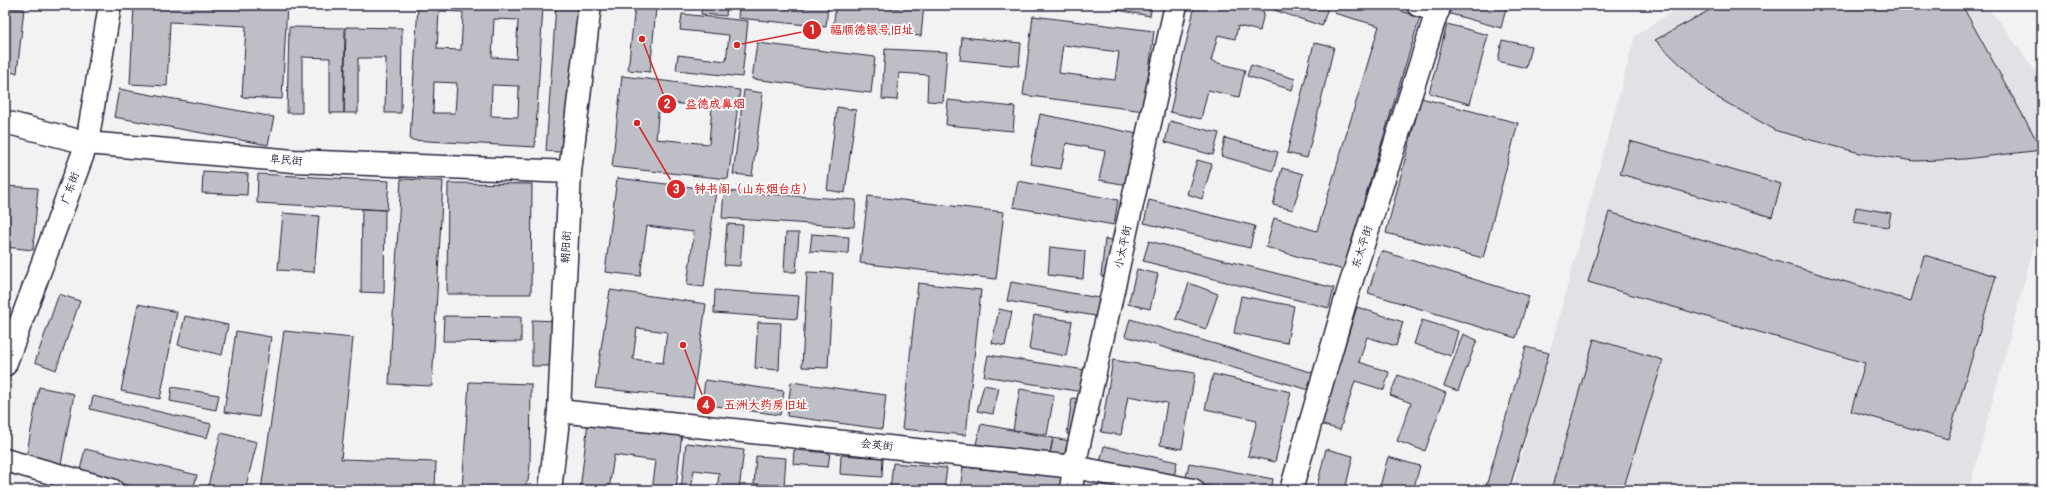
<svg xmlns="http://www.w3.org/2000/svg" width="2047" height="495" viewBox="0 0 2047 495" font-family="Pangolin,'LXGW WenKai TC',sans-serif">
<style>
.built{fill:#e2e2e6}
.building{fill:#bebec6;stroke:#22223b;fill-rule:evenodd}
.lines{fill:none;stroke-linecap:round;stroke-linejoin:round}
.minor-casing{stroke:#22223b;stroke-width:25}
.minor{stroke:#fff;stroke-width:22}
.labels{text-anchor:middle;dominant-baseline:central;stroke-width:3.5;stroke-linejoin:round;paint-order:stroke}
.street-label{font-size:11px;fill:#22223b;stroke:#fff}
.leader{fill:none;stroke:#d62828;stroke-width:1.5}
.callout-dot{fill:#d62828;stroke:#fff;stroke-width:1.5}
.mark-label{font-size:12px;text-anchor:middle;font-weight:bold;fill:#fff}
.callout-label{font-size:12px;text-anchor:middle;font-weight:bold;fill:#d62828;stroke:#fff;stroke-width:3.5;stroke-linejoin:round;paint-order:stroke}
</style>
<rect width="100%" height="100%" fill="#f2f2f3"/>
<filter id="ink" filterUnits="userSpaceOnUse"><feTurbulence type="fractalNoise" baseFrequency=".025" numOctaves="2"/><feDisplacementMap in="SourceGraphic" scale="8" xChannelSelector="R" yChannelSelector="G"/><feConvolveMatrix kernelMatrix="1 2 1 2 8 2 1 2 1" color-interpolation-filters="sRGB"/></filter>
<g filter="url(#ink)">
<path class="built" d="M1682,5H1985L2002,25L2042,81V215L1969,490H1512L1635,36Z"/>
<path class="building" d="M134,5H287L282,99L242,97L246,26L170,22L167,86L130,84Z
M418,5H543L535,147L410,140ZM439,11L463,12L461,50L437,49ZM494,19L518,20L516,59L492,57ZM434,82L457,83L455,113H433ZM492,85L519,86L518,117L491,116Z
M556,5L582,7L571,153L546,151Z
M702,5H727L726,16L701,14Z
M739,5H828L826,27L738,18Z
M836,5H869L898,8V5H924L921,36L833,28Z
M1118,5H1152L1150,16L1117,10Z
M1195,5H1233L1264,12L1260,31L1238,26L1235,39L1218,35L1211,61L1245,70L1239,97L1208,90L1201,119L1170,112Z
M1269,5H1321L1328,7L1322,26L1268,8Z
M1336,5H1382L1420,17L1343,270L1266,247L1274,218L1317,231L1379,26L1334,13Z
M1450,5H1507L1501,28L1447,13Z
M1719,5H1957L1964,9L2042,150L1965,159L1915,161L1860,153L1777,131L1711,94L1655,40Z
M635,6L656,8L650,72L628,70Z
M5,8L24,9L17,73L5,72Z
M682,14L748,21L742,77L676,70L678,55L726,61L729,35L680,30Z
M1033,16L1154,31L1144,111L1023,95ZM1063,45L1119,52L1115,80L1059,73Z
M1447,24L1488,35L1470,104L1429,93Z
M289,27L345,28L344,113H330V58L302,57V113H287Z
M346,27L402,28L401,113H385L386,58H358V113H344Z
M962,37L1021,43L1019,66L960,60Z
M1502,40L1531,46L1526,68L1498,61Z
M757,43L875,57L871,93L752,79Z
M1314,43L1334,47L1307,158L1287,153Z
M885,49L947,52L943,102L927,101L928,75L899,73L897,100L882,99Z
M1251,65L1295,79L1292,90L1247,76Z
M622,76L740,90L728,179L612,167ZM659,102L712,107L709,144L656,139Z
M119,89L274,117L268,145L114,117Z
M744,90L763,93L752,176L733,174Z
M1421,98L1518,123L1483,258L1386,233Z
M948,100L1015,107L1013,131L946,125Z
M837,107L856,110L845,193L827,190Z
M1040,114L1138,134L1128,185L1099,180L1105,151L1066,143L1061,169L1030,164Z
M1170,121L1219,133L1213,155L1165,142Z
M1225,138L1278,152L1273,171L1221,156Z
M1630,141L1781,184L1772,217L1620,174Z
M1197,160L1212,164L1202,199L1187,194Z
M1282,168L1303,174L1293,210L1273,205Z
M203,171L248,174L247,195L202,193Z
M258,174L389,181L387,210L257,203Z
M617,178L716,190L704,287L687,285L694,232L647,226L640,276L605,272Z
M401,179L443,181L432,386L389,384Z
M1018,181L1118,200L1114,225L1013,207Z
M448,183L532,184L531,294H447Z
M5,186L38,188L33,250L5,247Z
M724,191L856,200L854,227L722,218Z
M868,196L1004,212L996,279L860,263Z
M1149,200L1255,226L1250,248L1144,223Z
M1856,207L1891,213L1888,227L1853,222Z
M362,209L385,210L384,293L361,292Z
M1609,212L1911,301L1924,255L1996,276L1948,439L1851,411L1865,363L1588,282Z
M283,213L319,216L314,272L278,270Z
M727,224L743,225L740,266L724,265Z
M786,233H799L796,272H784Z
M812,234L849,237L848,254L810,251Z
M1105,239L1124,242L1119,279L1101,276Z
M1149,241L1334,288L1329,308L1143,261Z
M1050,247L1085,251L1083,279L1048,275Z
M1381,251L1529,296L1516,338L1368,293Z
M1137,269L1158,274L1150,309L1128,304Z
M807,272L833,273L828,368L802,367Z
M1011,282L1104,299L1101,317L1007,301Z
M918,283L981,290L966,435L902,429Z
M1189,283L1218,294L1206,329L1176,319Z
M610,290L706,304L693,398L595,388ZM637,328L667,332L663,363L633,359Z
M715,290L799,296L797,319L714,313Z
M59,294L80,301L56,370L35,362Z
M1241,296L1294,306L1287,343L1234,333Z
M138,304L177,312L160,399L121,391Z
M1357,307L1403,322L1396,346L1367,337L1359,362L1389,372L1384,390L1355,381L1340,430L1320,424Z
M999,309L1012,312L1005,346L992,343Z
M1034,315L1072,321L1066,356L1029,349Z
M185,316L228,325L222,355L178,345Z
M444,316L521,317V342L443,341Z
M1130,319L1314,373L1309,390L1125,336Z
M532,320L558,321L557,366H532Z
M1422,320L1458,331L1451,356L1414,344Z
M758,322L781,323L779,370L755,368Z
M236,331L271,337L259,417L224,412Z
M284,331L353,338L341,459L436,462L435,490H261Z
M1463,334L1477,340L1458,391L1444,386Z
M1594,339L1663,360L1623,490H1551Z
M1526,347L1549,353L1509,490H1485Z
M988,355L1098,372L1095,394L984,376Z
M1113,360L1195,373L1182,449L1160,445L1167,403L1128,396L1121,435L1101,432Z
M1213,374L1291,392L1275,462L1248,456L1257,420L1205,409Z
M1398,375L1446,393L1425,451L1397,441L1411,403L1390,395Z
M705,380L784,391L780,415L702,404Z
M469,382L531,384L530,465L528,481L521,490H462Z
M791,382L886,395L882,429L787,416Z
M984,385L999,388L993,414L977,411Z
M39,387L74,394L60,470L25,463Z
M172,387L219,395L216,410L170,401Z
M1020,389L1054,395L1047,435L1013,430Z
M93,396L211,424L207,438L90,409Z
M1072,398L1093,401L1088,438L1067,434Z
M588,422L682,432L676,490H652L656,461L614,455L609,490H580Z
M981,424L1053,438L1049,459L976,444Z
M221,433L257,442L245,490H207Z
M1053,438L1087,444L1083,465L1049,458Z
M686,443L744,450L739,490H717L719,473L694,470L691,490H681Z
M1104,446L1177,462L1173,482L1099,466Z
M85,449L197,475L193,490H149L79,474Z
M1326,449L1353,456L1345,490H1316Z
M794,450L830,453L828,467L793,464Z
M841,455L883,458L882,477L840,474Z
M756,456L786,458L784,486L754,484Z
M1388,457L1420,466L1413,490H1379Z
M893,463L947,468L944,490H890Z
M1189,463L1273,479L1271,490H1229L1185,482Z
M963,467L1063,477L1062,490H960Z
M5,486L18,490H5Z"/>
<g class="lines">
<g class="minor-casing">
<path id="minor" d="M1418,5L1438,11
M5,122L87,143L294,161L570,172
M5,365L87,143L110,5
M559,411L1074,467L1193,490
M5,460L112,490
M550,490L559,411L570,172L590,5
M1071,490L1074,467L1176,5
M1291,490L1348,292L1439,5"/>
</g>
<use href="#minor" class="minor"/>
</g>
</g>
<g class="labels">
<g class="street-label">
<text transform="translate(286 160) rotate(4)">阜民街</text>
<text transform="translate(70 188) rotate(-70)">广东街</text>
<text transform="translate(566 247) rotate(-87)">朝阳街</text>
<text transform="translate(1123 247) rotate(-78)">小太平街</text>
<text transform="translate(1362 247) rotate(-72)">东太平街</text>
<text transform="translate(877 445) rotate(6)">会英街</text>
</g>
</g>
<path class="leader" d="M737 45L812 30M642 39L667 104M637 123L676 189M683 345L706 405"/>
<g class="callout-dot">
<circle cx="737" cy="45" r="4"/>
<circle cx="642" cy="39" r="4"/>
<circle cx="637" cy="123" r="4"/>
<circle cx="683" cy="345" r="4"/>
<circle cx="812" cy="30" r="10"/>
<circle cx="667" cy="104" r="10"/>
<circle cx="676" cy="189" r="10"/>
<circle cx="706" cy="405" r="10"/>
</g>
<g class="mark-label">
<text x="812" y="34">1</text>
<text x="667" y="108">2</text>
<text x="676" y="193">3</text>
<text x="706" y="409">4</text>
</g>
<g class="callout-label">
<text x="872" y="34">福顺德银号旧址</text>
<text x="715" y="108">益德成鼻烟</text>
<text x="754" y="193">钟书阁（山东烟台店）</text>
<text x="766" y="409">五洲大药房旧址</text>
</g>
<rect width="2047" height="495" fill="none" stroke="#fff" stroke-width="20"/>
<rect x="10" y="10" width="2027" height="475" fill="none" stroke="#22223b" stroke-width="1.5" filter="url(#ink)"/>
</svg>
